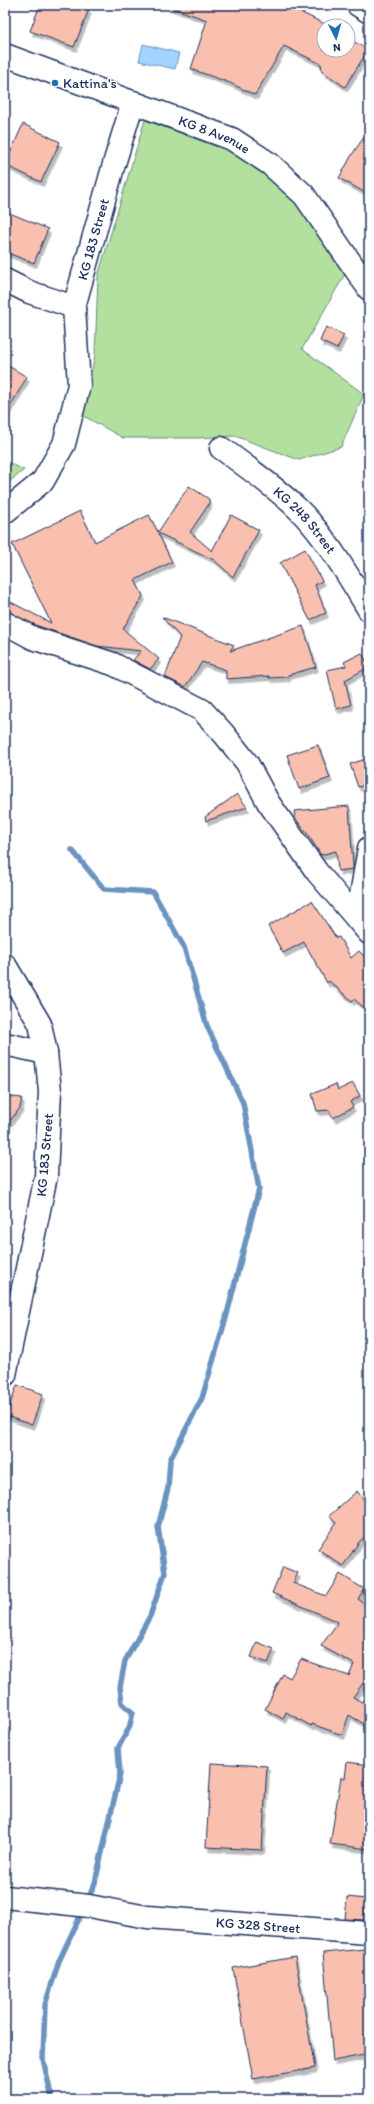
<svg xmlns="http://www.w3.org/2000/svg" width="374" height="2104" viewBox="0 0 374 2104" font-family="Itim,sans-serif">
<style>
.green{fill:#b3e09f;stroke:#67887e}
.water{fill:#a1d5ff;stroke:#6b93bf}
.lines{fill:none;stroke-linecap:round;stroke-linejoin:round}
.stream{stroke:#6b93bf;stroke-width:5.5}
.building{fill:#f9c0af;stroke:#1b2f5e;filter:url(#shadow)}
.minor-casing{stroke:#1b2f5e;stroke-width:25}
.minor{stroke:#fff;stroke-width:22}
.poi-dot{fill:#1f6fb2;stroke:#fff;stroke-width:1.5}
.labels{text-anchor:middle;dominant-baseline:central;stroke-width:3;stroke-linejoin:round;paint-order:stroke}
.poi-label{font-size:14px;fill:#1b2f5e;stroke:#fff;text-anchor:start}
.street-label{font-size:14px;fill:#1b2f5e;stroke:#fff}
</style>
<defs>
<filter id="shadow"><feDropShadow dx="2.5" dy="4.5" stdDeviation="0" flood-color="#0004"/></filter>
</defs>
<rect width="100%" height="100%" fill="#fff"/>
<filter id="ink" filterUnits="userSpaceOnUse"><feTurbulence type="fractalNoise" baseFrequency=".025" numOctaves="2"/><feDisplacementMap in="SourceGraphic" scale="8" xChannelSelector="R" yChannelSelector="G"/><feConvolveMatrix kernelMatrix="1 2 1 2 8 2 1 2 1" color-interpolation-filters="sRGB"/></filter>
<g filter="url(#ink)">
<path class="green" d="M145,120L250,159L309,200L348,269L302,349L364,394L341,447L299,460L235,436L197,438H123L82,415L95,356L98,276Z
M5,461L24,470L5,485Z"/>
<path class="water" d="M143,44L179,53L175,69L139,61Z"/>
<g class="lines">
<path class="stream" d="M72,850L104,889L153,892L184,947L207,1026L243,1103L259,1189L226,1318L202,1398L170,1460L168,1488L158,1527L165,1573L150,1616L125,1661L120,1687L122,1703L133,1713L129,1728L118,1748L120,1774L95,1883L87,1901
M52,2099L43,2059L45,2005L59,1961L83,1910"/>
</g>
<path class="building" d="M40,5H79L89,9L74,47L30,31Z
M170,5H298L296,10L329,26H324V50H348V38L368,50L345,87L322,71L321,64L284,46L255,95L230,83L191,69L207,20L170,7Z
M23,124L60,142L41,182L5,165Z
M369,130V195L339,178L353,153Z
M5,211L48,229L34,263L5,252Z
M326,327L344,335L337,349L320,341Z
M5,364L27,377L5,415Z
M189,486L209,499V504L190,532L212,551L231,515L259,530L233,577L214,560L158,533L172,562L135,580L143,596L123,629L159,659L150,669L133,660L141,651L97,646L38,626L5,611V599L51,623L12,544L80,511L95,542L149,515L158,532Z
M305,549L322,581L315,585L326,613L310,620L280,563Z
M162,617L234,645L230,651L303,626L316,667L288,675V677L269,678V676L226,679V670L202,662L185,687L165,677L180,637Z
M362,653L366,661H369V667L345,680L351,705L336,709L327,670L346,666L344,662Z
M318,745L330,778L299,789L287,755Z
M369,758V784L358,787L350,764Z
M237,794L247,807L206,821L205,817Z
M349,806L353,866V869L338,871L336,851L321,855L307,833L295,818L294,811Z
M312,901L336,938L339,937L351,958L359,951L369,961V1012L354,999L352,1001L329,981L327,983L304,942L283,953L268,926Z
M353,1083L360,1096L350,1102L353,1107L333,1118L329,1110L317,1111L312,1094L336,1084L338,1090Z
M5,1096L22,1098L20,1108L5,1127Z
M17,1385L43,1394L32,1425L6,1416Z
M357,1491L369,1506V1533L359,1542L343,1566L318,1549L336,1523L329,1516Z
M283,1567L298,1573L293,1583L326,1596L340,1574L364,1589L358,1599L369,1607V1675L353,1697L369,1706V1727L349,1715L342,1735L312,1724L311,1726L286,1712L283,1719L265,1709L283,1674L290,1678L301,1659L349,1676L354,1664L321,1646L338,1622L272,1593Z
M257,1642L274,1649L268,1663L251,1657Z
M347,1762L369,1765V1849L330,1844L341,1777L345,1778Z
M211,1763L267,1766L262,1850L206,1847Z
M347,1897L366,1899L364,1920L345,1919Z
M364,1949L369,1997V2054L333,2061L323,1953Z
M295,1957L315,2068L253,2079L233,1968Z"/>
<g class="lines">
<g class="minor-casing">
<g id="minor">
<path d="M358,5L369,12"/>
<path id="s1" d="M5,55L232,139L270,164L304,195L369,289"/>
<path d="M5,280L29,292L74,307"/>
<path id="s2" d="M221,448C247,467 274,486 297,508C325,535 349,577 369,610"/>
<path id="s3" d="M5,512L43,481L64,444L79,385L74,307L114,164L133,102"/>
<path d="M5,623L33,638L113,664L202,710L224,734L247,763L268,802L317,872L357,919"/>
<path d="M369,848L357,919L369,933"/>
<path d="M5,965L40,1024L46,1053L50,1091L46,1176L5,1375"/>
<path d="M5,1044L46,1053"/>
<path id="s4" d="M5,1897L89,1906L147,1917L369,1933"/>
</g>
</g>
<use href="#minor" class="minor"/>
</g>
</g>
<circle class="poi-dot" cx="55" cy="83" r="4"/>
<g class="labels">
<g class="poi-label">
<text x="63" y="83">Kattina's</text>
</g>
<g class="street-label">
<text stroke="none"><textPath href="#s1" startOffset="224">KG 8 Avenue</textPath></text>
<text stroke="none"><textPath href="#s3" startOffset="301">KG 183 Street</textPath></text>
<text stroke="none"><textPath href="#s2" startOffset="111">KG 248 Street</textPath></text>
<text transform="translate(45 1155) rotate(-85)">KG 183 Street</text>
<text stroke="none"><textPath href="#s4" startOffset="255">KG 328 Street</textPath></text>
</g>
</g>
<rect width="374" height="2104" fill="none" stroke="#fff" stroke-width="20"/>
<rect x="10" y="10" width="354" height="2084" fill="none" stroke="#1b2f5e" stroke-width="1.5" filter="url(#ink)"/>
<g transform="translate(336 38) rotate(175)"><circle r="19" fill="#ffffff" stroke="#a4acbf"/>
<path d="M0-3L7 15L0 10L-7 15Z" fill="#1f6fb2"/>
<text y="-6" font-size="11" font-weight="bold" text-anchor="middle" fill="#1b2f5e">N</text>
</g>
</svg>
